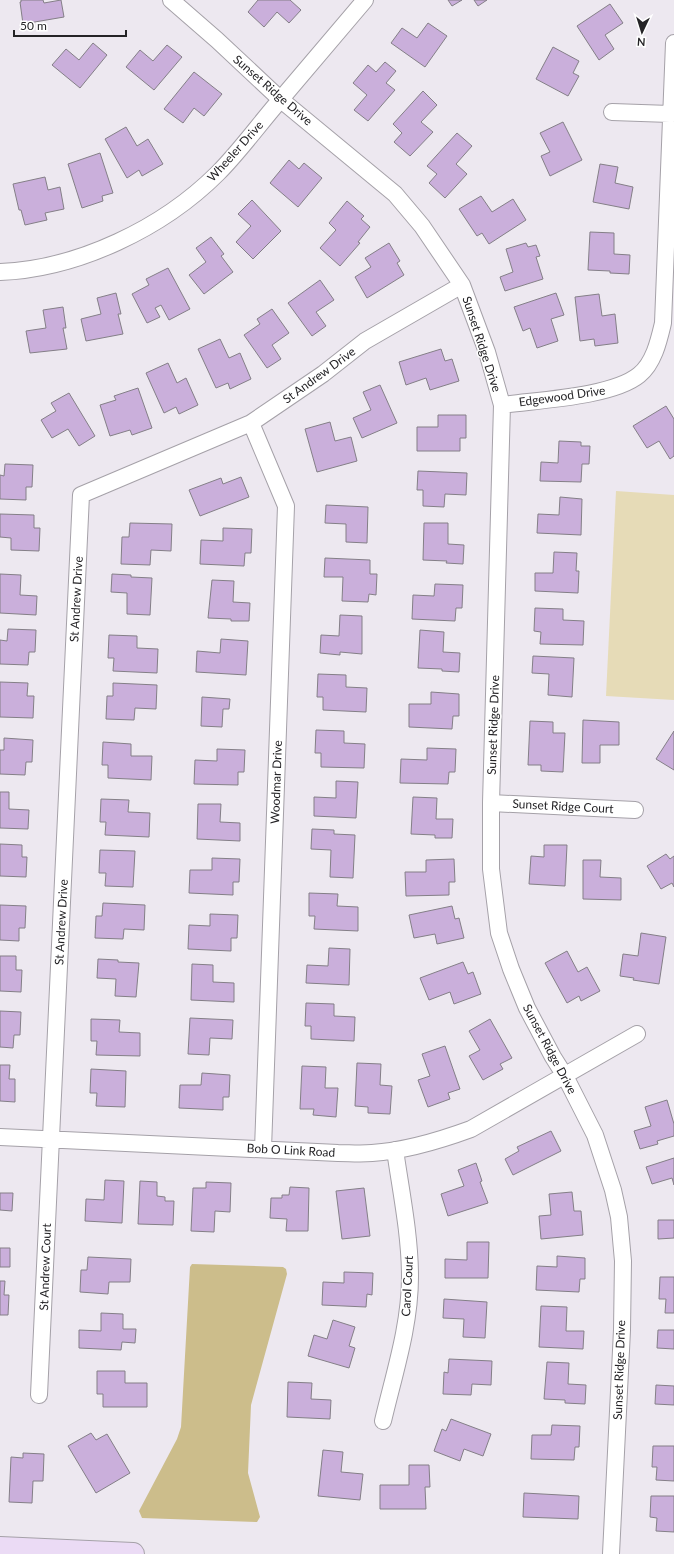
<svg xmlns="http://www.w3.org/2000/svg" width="674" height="1554" viewBox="0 0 674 1554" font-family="Lato,sans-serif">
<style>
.green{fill:#e6dbb7}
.water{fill:#ccbd8b}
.building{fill:#caafdb;stroke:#847f87}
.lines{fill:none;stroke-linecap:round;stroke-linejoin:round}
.street-casing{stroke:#a5a1a8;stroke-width:18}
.secondary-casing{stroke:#a5a1a8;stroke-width:24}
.street{stroke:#fff;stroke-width:16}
.secondary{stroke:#ebdbf5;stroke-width:22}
.labels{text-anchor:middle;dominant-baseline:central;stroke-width:3;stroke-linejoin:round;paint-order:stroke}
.street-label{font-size:12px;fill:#242326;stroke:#fff}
</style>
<rect width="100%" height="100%" fill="#ede8f0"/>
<path class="green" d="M616,491L674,495V700L606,696Z"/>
<path class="water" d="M192,1264L283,1267L286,1269L287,1274L251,1405L248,1473L260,1517L257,1522L142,1518L139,1511L177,1439L181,1427L190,1267Z"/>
<path class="building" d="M21,0H43L44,3L61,0L64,17L23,24L20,2H21Z
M258,0H290L301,10L289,23L277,12L264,27L248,12Z
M448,0H462L452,6Z
M474,0H487L478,6Z
M610,4L623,23L605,35L614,49L599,60L577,26Z
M428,23L447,36L425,67L391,43L402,28L417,38Z
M93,43L107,55L80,88L52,65L66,49L79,60Z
M167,45L182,57L154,90L126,67L140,50L153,61Z
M553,47L579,61L573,73L579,76L568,96L536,79Z
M385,62L396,71L386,83L395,90L368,121L354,110L367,95L353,83L368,65L376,72Z
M194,72L222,94L204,116L194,108L183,123L164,109Z
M423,91L437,105L421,122L433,132L410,156L394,142L402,133L393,124Z
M563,122L582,160L550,176L541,156L550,152L540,133Z
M126,127L137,146L148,139L163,164L142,176L139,170L127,178L105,139Z
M457,133L472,146L456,164L467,174L445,198L429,183L437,174L427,166Z
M100,153L113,193L102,196L103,201L82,208L68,164Z
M289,160L299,169L304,163L322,178L298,207L270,183Z
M600,164L618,167L615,183L633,187L629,209L593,202Z
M45,177L48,190L60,187L64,209L45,213L47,220L25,225L21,210H19L13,184Z
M481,196L492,212L513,199L526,220L489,244L482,233L477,236L459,209Z
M252,200L281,231L253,259L236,242L251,226L238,214Z
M347,201L364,216L361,219L370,227L358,242L360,243L340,266L320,248L336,230L329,223Z
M590,232L614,233V254L630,255L629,274L610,273V271L588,270Z
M211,237L224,254L221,256L233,272L204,294L189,275L206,262L196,248Z
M389,243L400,261L397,263L404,275L367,298L355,277L371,267L365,258Z
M526,243L528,247L536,245L540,256L536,257L543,279L505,291L500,277L513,272L506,249Z
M168,268L190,309L169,320L161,305L155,308L160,317L147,323L132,294L149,285L146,279Z
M320,280L334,300L316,312L326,326L312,336L288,303Z
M116,293L121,314H118L123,334L86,341L81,319L101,314L97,298Z
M556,293L564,315L551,319L558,341L537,348L530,328L523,331L514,307Z
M599,294L602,316L615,314L618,343L595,346L594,339L580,341L575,297Z
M63,307L66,328H63L67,349L30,353L26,331L46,328L43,310Z
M272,309L289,333L272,345L281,359L267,368L244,335L260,324L257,319Z
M220,339L229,358L240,353L251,379L230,389L228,383L216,388L198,349Z
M441,349L445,361L452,359L459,381L430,390L426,378L406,385L399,362Z
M168,363L177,383L186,378L198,405L179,414L176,407L164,413L146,373Z
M380,385L397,423L362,438L353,418L371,410L363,392Z
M138,388L152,428L132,435L130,430L110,436L100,405L116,400L114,396Z
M69,393L95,436L79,446L68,429L52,438L41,420L56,411L51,403Z
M666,406L674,419V456L670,459L659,441L647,448L633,426Z
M438,415H466V438H460V451H417V427H438Z
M330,422L335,441L351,437L357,461L317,472L305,429Z
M559,441L581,442V446H590L589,464H582L581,482L540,481L541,462L558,463Z
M5,464L33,465L32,487H26V500L0,499V475L4,476Z
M418,471L467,473L466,495L445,494L444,507L423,506V490H417Z
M241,477L249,497L200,516L189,490L221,478L223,484Z
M560,497L582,499L581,535L537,533L538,514L559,515Z
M326,505L368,507L367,543L346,542V524L325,523Z
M0,514L34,515V528H40L39,551L11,550V538L0,537Z
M130,523L172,524L171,551L151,550L150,565L121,564L122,537H129Z
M424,523H448V544L464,545L463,564L446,563L447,561L423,560Z
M223,528L252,529L251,553H245L244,566L200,564L201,540L223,541Z
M554,552L577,553L576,571H579L578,593L535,591V573H553Z
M325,558L370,560V574H377L376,595L369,594L368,602L342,601L343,577H324Z
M0,574L21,575L20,595L37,596L36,615L0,613Z
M112,574L131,575V577L152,578L150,615L127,614V593L111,592Z
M212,580L234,581L233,602L250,603L249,621H231V619L208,618Z
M435,584L463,585L462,608H456L455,621L412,619L413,595L434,596Z
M535,608L563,609V620L584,621L583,645L540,644L541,632L534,631Z
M340,615L362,616V654L340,652V655L320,653L321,635L339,636Z
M8,629L36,630L35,652H29L28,665L0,664V640L7,641Z
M420,630L444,632L443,652L460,653L459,672L442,671V669L418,668Z
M109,635L137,636V648L158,649L157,673L113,671L114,658H108Z
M221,639L248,641L246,675L196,672L197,651L220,653Z
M533,656L574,658L572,697L548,695L549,674L532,673Z
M318,674L346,675V687L367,688L366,712L323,710V697H317Z
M0,682L28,683L27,696H34L33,718L0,717Z
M113,683L157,685L156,709L135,708L134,720L106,719L107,696H113Z
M431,692L459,694V716H453L452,729L409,727V704H431Z
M202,697L230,699L229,709H223L222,727L201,726Z
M583,720L619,722V745H600V763H582Z
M530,721L553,722V733H565L563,772L541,771V765H528Z
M316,730L344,731V743L365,744L364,768L321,767V753H315Z
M674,731V770L656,759Z
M4,738L33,740L32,762H26L25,775L0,774V750H4Z
M103,742L131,744V756H152L151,780L108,778V765H102Z
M427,748L456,749L455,772H449L448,784L400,783L401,759L427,760Z
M217,749L245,750L244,772H238V785L194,784L195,760L217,761Z
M336,781L358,782L356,818L314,816V797L336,798Z
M0,792H9V809L29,810L28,829L0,828Z
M413,797L437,798L436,819H453L452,838H435V835L411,834Z
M101,799L129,800L128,812L150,813L149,837L105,835L106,822H100Z
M198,804H221L220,822L240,823V841L197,839Z
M312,829L334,830V834L355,835L353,878L330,877L331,850L311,849Z
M0,844L22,845V857H27L26,877L0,876Z
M544,845H567L565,886L529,884L531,856L544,857Z
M100,850L135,851L133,887L105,886L106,873H99Z
M666,854L670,859L674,856V887L672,883L661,889L647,866Z
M212,858L240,859L239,882H233V895L189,893L190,870H212Z
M454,859L455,882H449V895L406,896L405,872H426V860Z
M583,860H601L600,877L621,878V900L583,899Z
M309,893L338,894L337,906L358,907V931L314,929L315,916H309Z
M103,903L145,905L144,930L124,929L123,939L95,938L96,916H102Z
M0,905L26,906L25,928H19V941L0,940Z
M452,906L455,919L459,918L464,938L437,944L435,934L414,938L409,915Z
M210,914L238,915L237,938H231V951L188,949L189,925L210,926Z
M641,933L666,937L659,984L633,980L634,978L620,976L623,954L638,956Z
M329,948L350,949L349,985L306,983L307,965L328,966Z
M567,951L578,972L587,967L600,991L581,1001L579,996L567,1003L545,963Z
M0,956H16V970H22L21,992L0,991Z
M98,959L118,960V962L139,963L136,997L115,996L116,979L97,978Z
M463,962L468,974L473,972L481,994L454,1004L450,992L429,1000L420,978Z
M192,964L213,965V982L234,983V1002L191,1000Z
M306,1003L334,1004V1016L355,1017L354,1041L311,1039V1026H305Z
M0,1011L21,1012L20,1035H14L13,1048L0,1047Z
M190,1018L233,1020L232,1039L210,1038L209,1055L188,1054Z
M91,1019L120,1020L119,1032L140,1033V1056L96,1055L97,1041H91Z
M490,1019L512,1058L500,1064L503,1069L483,1080L469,1056L480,1050L469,1031Z
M445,1046L460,1089L448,1093L450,1099L428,1107L418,1080L430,1076L422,1054Z
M357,1063L381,1064L380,1085L392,1086L390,1114L368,1113V1107L355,1106Z
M0,1065H10L9,1079H15V1102L0,1101Z
M302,1066L326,1067L325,1088H338L336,1117L313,1115L314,1109H300Z
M91,1069L126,1071L125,1107L96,1106L97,1093H90Z
M202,1073L230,1075L229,1097H223V1110L179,1108L180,1085H201Z
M667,1100L674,1124V1136L657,1141L658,1144L640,1149L634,1131L651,1126L645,1107Z
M551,1131L561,1151L513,1175L505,1159L519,1151L517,1147Z
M674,1158V1185L672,1178L652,1184L646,1167Z
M476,1163L482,1181L480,1182L488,1203L448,1216L441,1194L464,1186L458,1170Z
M105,1180L124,1181L122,1223L85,1221L86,1199L104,1200Z
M140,1181L157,1182V1196L165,1197V1201H174L173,1225L138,1224Z
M206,1182L231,1183L230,1212L215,1211L214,1232L191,1231L193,1188H206Z
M290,1187L309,1188L308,1231H286L287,1219L270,1218L271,1198H282V1195H289Z
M364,1188L370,1236L342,1239L336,1191Z
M572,1192L574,1211H581L583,1235L541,1239L539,1216L551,1215L549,1194Z
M0,1193H13L12,1211L0,1210Z
M658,1220H674V1238L658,1239Z
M467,1242H489L488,1278H445V1259L467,1260Z
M0,1248H10V1267H0Z
M557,1256L585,1258V1279H580L579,1292L536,1290L537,1266L557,1267Z
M88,1257L131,1259L130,1282H109L108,1294L80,1292L81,1270H87Z
M344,1272L373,1273L372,1295L367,1294L366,1307L322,1305L323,1282L344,1283Z
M660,1277H674V1313H665L666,1299H659Z
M0,1281H5L4,1295H9L8,1315H0Z
M444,1299L487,1302L485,1338L463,1337L464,1319L443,1318Z
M541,1306L567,1307L566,1331H584L583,1349L539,1347Z
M101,1313L123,1314V1329H136L135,1343L122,1342L121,1350L79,1348V1330L101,1331Z
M333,1320L355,1327L349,1346L355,1348L349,1368L308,1356L314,1335L327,1339Z
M658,1330H674V1349L657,1348Z
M449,1359L492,1361L491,1385L472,1384L471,1395L443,1394L444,1372L448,1373Z
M547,1362L569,1363L568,1384L586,1385L585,1404L565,1403V1400L544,1399Z
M97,1371H125V1383H147V1407H103V1394H97Z
M288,1382L312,1383L311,1399L331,1400L330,1419L287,1417Z
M656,1385L674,1386V1405L655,1404Z
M451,1419L491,1434L483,1456L464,1449L460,1461L434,1451L442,1429L446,1431Z
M552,1425L580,1426L579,1447H575L574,1460L531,1459L532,1435H551Z
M91,1433L96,1440L107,1434L130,1473L96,1493L68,1446Z
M653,1446H674V1481L656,1480L657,1467H652Z
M323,1450L343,1452L341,1472L363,1474L360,1500L318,1496Z
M23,1453L44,1454L43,1481H33L32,1503L9,1502L11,1457L23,1458Z
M409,1465H429L430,1487H425L426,1509H380V1485H409Z
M524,1493L579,1496L578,1519L523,1517Z
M651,1496H674V1532L656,1531L657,1518L650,1517Z"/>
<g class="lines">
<g class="street-casing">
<path id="street" d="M171,0L217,40L280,99L395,194L422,226L462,285L487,352L502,405L491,803V869L499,933L511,969L527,1008L553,1057L565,1076L595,1135L613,1190L619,1217L623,1261L622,1330L611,1554
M612,112L670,114
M0,272C78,269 163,228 218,173C240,151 260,123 281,99C309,66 337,33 365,0
M502,405C537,400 612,397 639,375C654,363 659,340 663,323L674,43
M251,423L286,506L263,1149
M491,803L635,810
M0,1137L338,1153C349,1153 360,1154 372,1153C403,1151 441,1140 471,1129L637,1034
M39,1395L81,495L251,423L323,374L365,341L462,285
M383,1421C394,1374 410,1326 410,1277C410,1235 401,1192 395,1150"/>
</g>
<g class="secondary-casing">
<path id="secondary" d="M0,1548L133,1554"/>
</g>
<use href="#street" class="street"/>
<use href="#secondary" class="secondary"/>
</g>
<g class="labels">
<g class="street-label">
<text transform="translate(273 90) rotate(41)">Sunset Ridge Drive</text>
<text transform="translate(235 151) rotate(-48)">Wheeler Drive</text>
<text transform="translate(482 344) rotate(72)">Sunset Ridge Drive</text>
<text transform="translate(319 375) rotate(-36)">St Andrew Drive</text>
<text transform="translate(562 396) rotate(-8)">Edgewood Drive</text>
<text transform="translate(76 599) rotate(-87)">St Andrew Drive</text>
<text transform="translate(493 725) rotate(-88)">Sunset Ridge Drive</text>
<text transform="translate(276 782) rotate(-88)">Woodmar Drive</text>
<text transform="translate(563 806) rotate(3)">Sunset Ridge Court</text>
<text transform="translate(61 922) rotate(-87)">St Andrew Drive</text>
<text transform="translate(550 1049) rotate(62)">Sunset Ridge Drive</text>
<text transform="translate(291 1150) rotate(3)">Bob O Link Road</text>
<text transform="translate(45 1267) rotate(-88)">St Andrew Court</text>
<text transform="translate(407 1286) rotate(-87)">Carol Court</text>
<text transform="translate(619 1370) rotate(-88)">Sunset Ridge Drive</text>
</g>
</g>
<g transform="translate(642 32) rotate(184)" stroke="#ffffff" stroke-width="3" paint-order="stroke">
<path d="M0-3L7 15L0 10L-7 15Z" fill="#242326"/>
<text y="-6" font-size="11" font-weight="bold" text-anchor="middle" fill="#242326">N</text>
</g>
<path d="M14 30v6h112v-6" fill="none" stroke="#242326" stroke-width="2"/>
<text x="20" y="30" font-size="12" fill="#242326" stroke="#ffffff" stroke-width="3" paint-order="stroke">50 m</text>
</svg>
